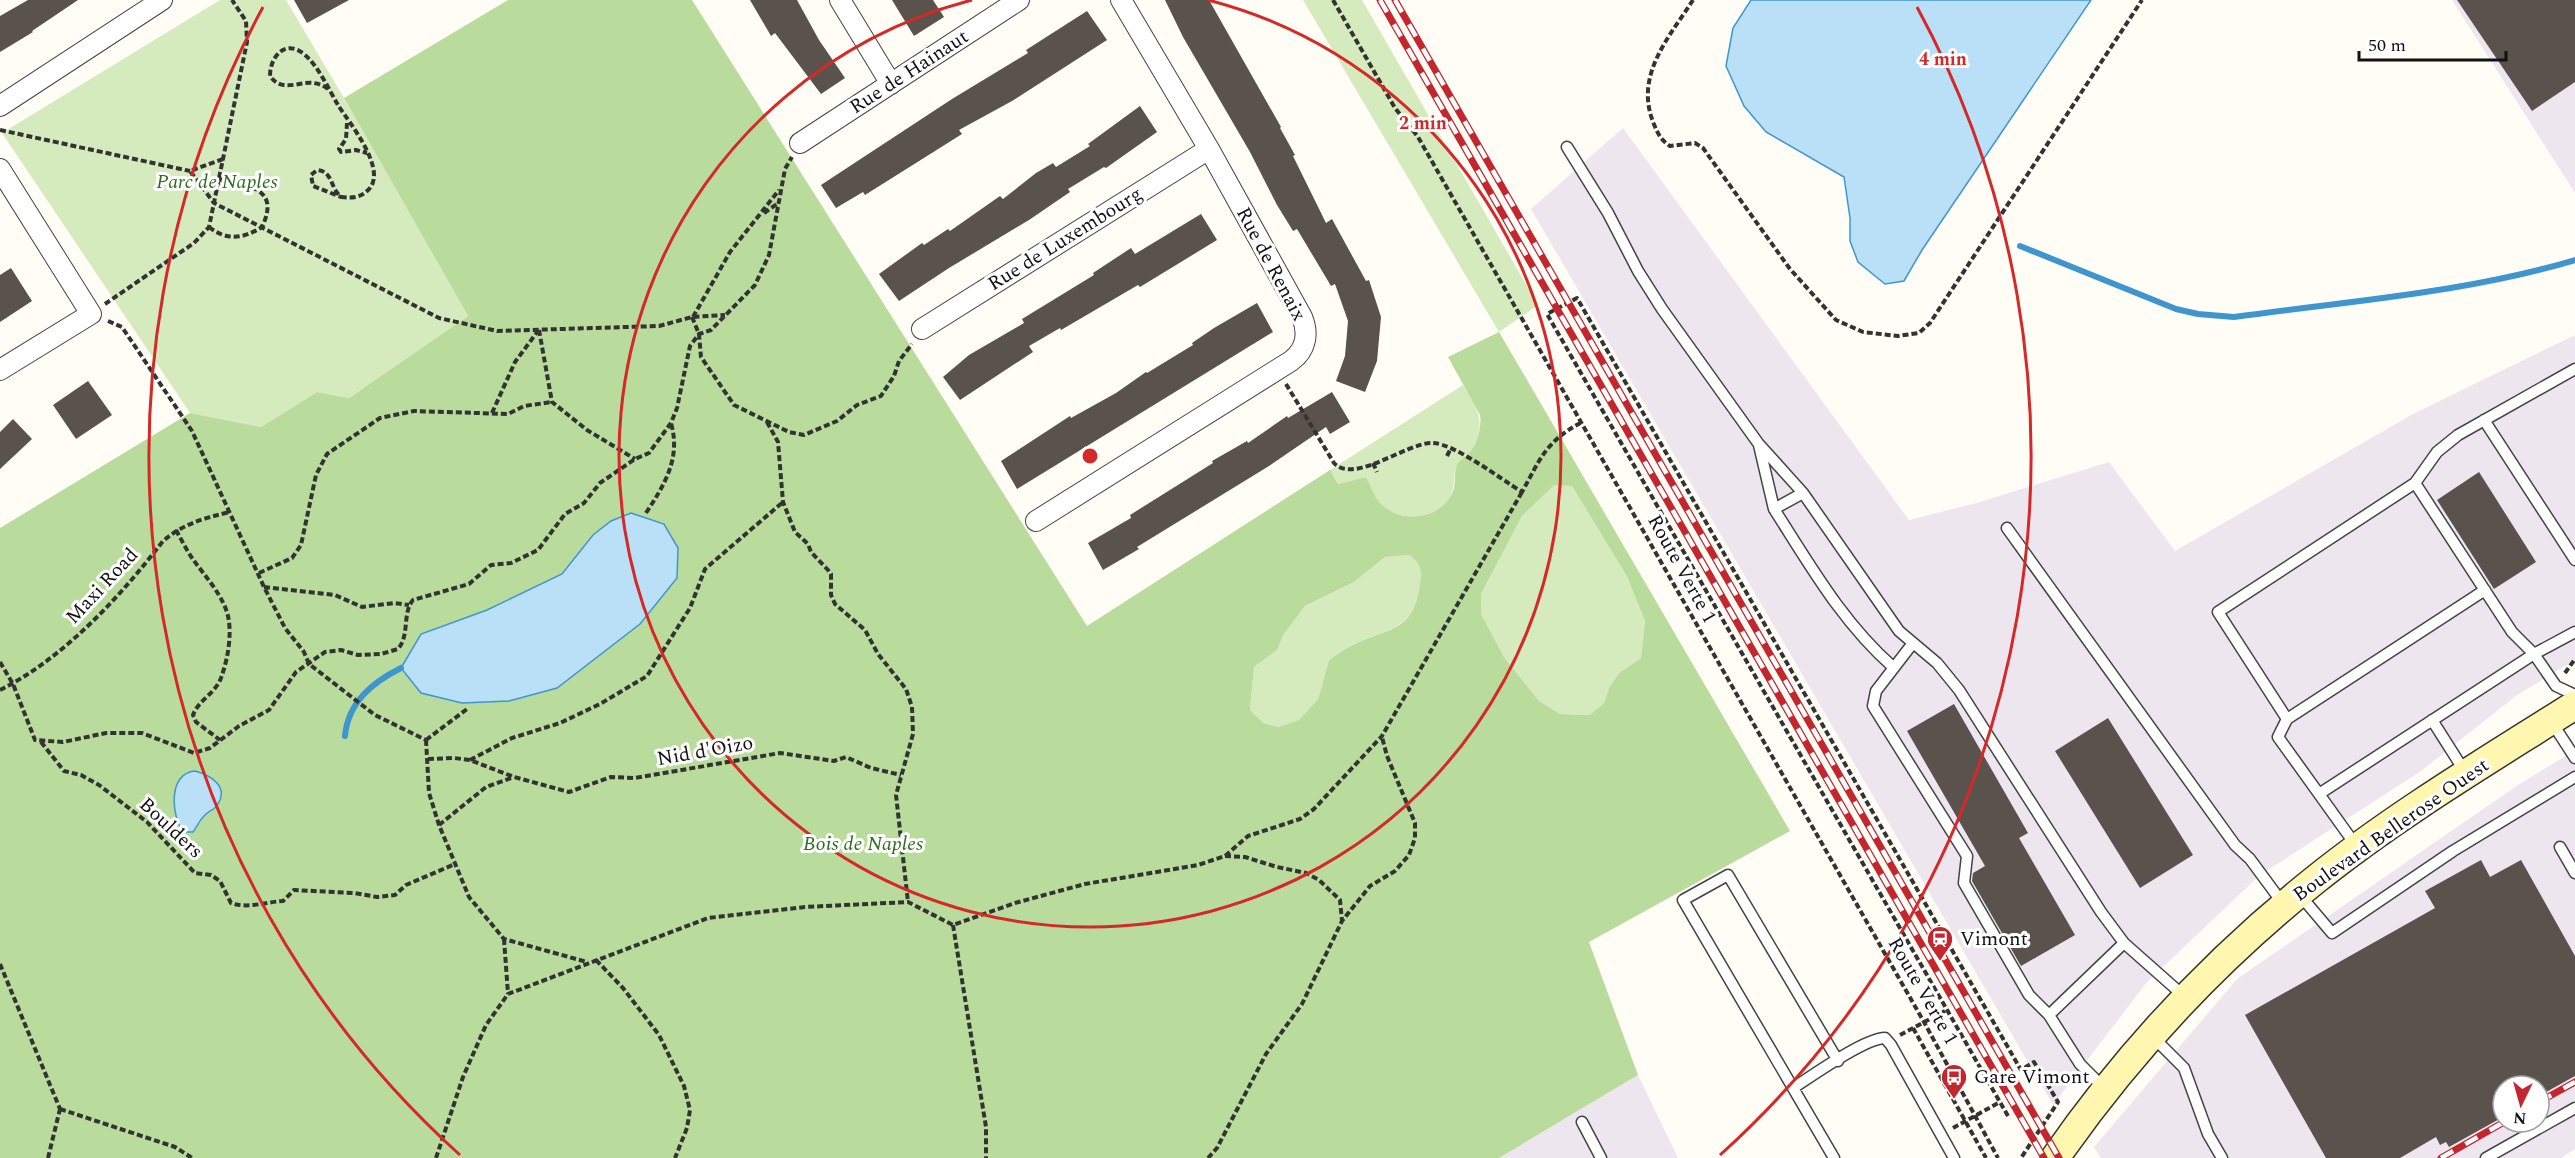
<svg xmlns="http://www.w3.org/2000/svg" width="2575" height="1158" viewBox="0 0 2575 1158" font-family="Spectral,serif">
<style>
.industrial{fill:#eee6ef;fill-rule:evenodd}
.green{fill:#d5ebbd}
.forest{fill:#b9dc9c;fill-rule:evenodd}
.water{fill:#b9e0f7;stroke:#3f96cf;stroke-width:1.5}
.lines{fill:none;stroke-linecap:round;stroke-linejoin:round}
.stream{stroke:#3f96cf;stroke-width:6}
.building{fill:#5a524d}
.lane-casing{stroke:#444;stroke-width:13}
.street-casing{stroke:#444;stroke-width:22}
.secondary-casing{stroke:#333;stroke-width:31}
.path{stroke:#333;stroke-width:4;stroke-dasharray:6 3;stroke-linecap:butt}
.lane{stroke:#fff;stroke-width:10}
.street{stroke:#fff;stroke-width:20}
.secondary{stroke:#fff6b0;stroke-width:28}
.rail-casing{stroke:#c4262e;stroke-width:7}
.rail{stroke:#fff;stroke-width:4.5;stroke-dasharray:14;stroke-linecap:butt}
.ring{fill:none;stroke:#d62828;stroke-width:3}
.labels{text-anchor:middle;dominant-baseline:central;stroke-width:6;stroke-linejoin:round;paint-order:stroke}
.street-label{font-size:20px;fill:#111;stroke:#fff}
.park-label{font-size:20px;font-style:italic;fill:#2f6b1f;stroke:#fff}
.poi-label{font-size:20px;fill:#111;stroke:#fff;text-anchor:start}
.centre{fill:#d62828;stroke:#fff;stroke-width:3}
.ring-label{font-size:18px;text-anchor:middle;font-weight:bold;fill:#d62828;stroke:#fff;stroke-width:6;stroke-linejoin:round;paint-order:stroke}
</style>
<rect width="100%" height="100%" fill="#fffdf5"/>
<path class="industrial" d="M2452,0H2575V193Z
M1623,128L1909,520L1973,504L2109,462L2175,551L2413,414L2575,335V660L2517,695L2421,771L2260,875L2147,982L2053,1105L1531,209Z
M2575,750V1149L2561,1158H2101L2094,1147L2237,979L2515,787ZM2503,1086H2539V1122H2503Z
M1638,1075L1678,1158H1499Z"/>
<path class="green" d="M220,0H286L344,98L468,316L349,398L317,392L261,427L190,413L2,133Z
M1303,0H1362L1538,305L1499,332Z
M1463,385C1478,410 1488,424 1470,452C1466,457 1461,461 1457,466C1452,475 1457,488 1448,500C1433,520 1399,522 1381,505C1374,498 1370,486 1366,477L1338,484L1330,470Z
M1554,484L1572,486L1628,576L1645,621L1641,658L1619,673L1609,688L1604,703L1591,715L1560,714L1539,701L1504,657L1481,614V594L1522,516Z
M1409,555C1420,562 1422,570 1420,583C1414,629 1393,627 1357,643C1347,647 1338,654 1329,660L1318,699L1299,720L1278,727L1262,723L1250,710L1254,667L1277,650L1284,634L1305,606L1354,582L1385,557Z"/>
<path class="forest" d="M508,0H692L1087,626L1330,470L1338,484L1366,477C1371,486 1374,498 1382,505C1403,525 1443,518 1453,491C1456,483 1454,475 1456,468C1458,461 1464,458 1468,454C1477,445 1482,427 1480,415L1448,357L1499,332L1790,831L1589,942L1638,1075L1499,1158H0V528L190,413L261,427L317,392L349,398L468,316L344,98ZM1554,485L1572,486L1627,576L1645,621L1641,658L1619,673L1609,688L1604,703L1590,715L1560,714L1539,701L1504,657L1481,614V594L1522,516ZM1409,555C1420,562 1422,570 1420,583C1414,630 1393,627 1357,643C1347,647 1338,654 1329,660L1318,699L1299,720L1278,727L1263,723L1250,710L1254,667L1277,650L1284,634L1305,606L1354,582L1385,557ZM562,574L677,578L640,624L557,688L421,634L487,610ZM187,772L214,809L204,816L195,830L175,795L181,777Z"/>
<path class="water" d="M1751,0H2091L1922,250L1904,281L1885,284L1858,262L1850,241V218L1844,177L1766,132L1744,106L1726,66L1733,28Z
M631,513L664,524L678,548L677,578L640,624L557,688L509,701L462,703L421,693L401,668L421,634L487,610L562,574L593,535L611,521Z
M195,771C210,775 229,786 218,804C215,810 208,811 204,816C199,821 197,827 193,832H183C171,815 168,773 195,771Z"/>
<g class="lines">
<path class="stream" d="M2020,246L2176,309L2198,314L2234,317C2348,301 2465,293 2575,260
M345,736C348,702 373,682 401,668"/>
</g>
<path class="building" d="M28,0H78L32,31L33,32L0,52V16Z
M294,0H349L307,23Z
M750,0H797L819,40L845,78L821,94L775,33L771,36Z
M892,0H933L944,17L914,36Z
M1165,0H1209L1281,127L1280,128L1295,155L1293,156L1326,223L1332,219L1366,281L1369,280L1381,317L1377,361L1365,392L1336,381L1345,356L1348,321L1335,284L1331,286L1297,229L1293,231L1277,205L1250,152L1183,37Z
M2457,0H2575V82L2532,111Z
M1087,11L1107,40L1012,101L959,130L962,134L865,195L863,192L836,208L821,185L952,99L1028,53L1026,50Z
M1140,106L1157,132L1106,168L1104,167L1068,189L1070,192L1029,220L949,268L899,301L879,274L922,243L924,245L948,229L950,231L1000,196L1003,199L1036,173L1053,163L1056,167L1090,146L1088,144Z
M1201,214L1217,240L1140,287L1138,285L1061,330L1060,328L1029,346L1033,352L960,400L943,377L969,355L1024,323L1022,319L1094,275L1093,273L1131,248L1135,254Z
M11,268L32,301L0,322V275Z
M1257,303L1273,332L1017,489L1001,461L1070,416L1071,418L1116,393L1146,372L1147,373L1193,345L1192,343L1214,328Z
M88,381L112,415L76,439L53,405Z
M1332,392L1350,422L1330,434L1326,427L1269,466L1137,547L1139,549L1103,570L1088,543L1131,518L1130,515L1213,463L1212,461L1247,441L1248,443L1287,416L1288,418Z
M13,419L32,439L0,469V432Z
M2479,472L2536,562L2494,589L2437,500Z
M1954,704L2028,833L2019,838L2075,935L2021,966L1972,881L1973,873L1985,866L1907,731Z
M2108,718L2193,855L2140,888L2055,751Z
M2481,860L2490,877L2521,860L2575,956V1076L2539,1096V1086H2503V1117L2449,1147L2446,1142L2440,1145L2436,1137L2400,1158H2326L2245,1015L2435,908L2425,891Z"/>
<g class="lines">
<g class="lane-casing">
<path id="lane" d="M1567,147L1608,213L1638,271L1662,309L1758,443L1803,493
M2484,420L2575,560
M1759,445L1774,509
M2415,483L2437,452L2458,435L2575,369
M2007,528L2235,845L2250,859L2284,905
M2485,590L2287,719L2218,612L2415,483L2512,632L2534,654L2575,632
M1913,643L1876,691L1873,706L1967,856L1964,883L2029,995L2049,1015
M1893,667C1842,622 1810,565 1774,509L1803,493L1899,631L1937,663L1959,690L2101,912L2124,943
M2287,719L2278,737L2319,794
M2432,720L2465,772
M2551,721L2575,758
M2357,847L2319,794L2534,654L2556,686L2575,695
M2560,847L2575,873
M2299,894L2332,933L2453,851L2575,777
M2152,1036L2184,1068L2208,1134L2222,1158
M1793,1088C1812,1076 1865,1038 1885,1038L1891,1045L1954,1158
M2104,1088L2080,1064L2049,1015L2124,943L2185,997
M1582,1122L1601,1158
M1834,1158L1683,900L1728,875L1838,1061
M2486,1158L2575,1108"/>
</g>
<g class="street-casing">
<path id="street" d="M840,0L891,84
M0,106L162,0
M800,143L1019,0
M0,169L91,314L0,370
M922,329L1209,149
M1036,521L1291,361C1306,350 1309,334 1302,317L1209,149L1121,0"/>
</g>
<g class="secondary-casing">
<path id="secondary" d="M2055,1158C2128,1053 2215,960 2315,880C2396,815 2487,761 2575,705"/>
</g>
<path class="path" d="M1333,0L1395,108L1418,137L1924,1022L1998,1158
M1693,0C1670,36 1636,73 1652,119C1656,130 1660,140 1670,146L1695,143L1703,148L1790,269L1836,320L1863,332L1898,336L1919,333L1930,323L2142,0
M328,89C306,72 286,98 270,76C270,56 286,38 305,55C319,67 329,90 338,105C350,124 390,172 367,191C360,198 351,198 341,197C330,188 333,171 317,170L311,175L313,186L341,197
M347,123L346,139L339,149L341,152L356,150L367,153
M0,130L190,171
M223,159L190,171L214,203L439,318L497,331L659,326L692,317L725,315
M764,213L777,204
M209,227C227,241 243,239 262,227C281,187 247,186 219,179
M105,304L194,243L209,227L247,42L246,21L232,0
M692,317L699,334L701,357L734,405L789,432L804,435L837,421L857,405L881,396L894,376L899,361L912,344
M693,317L730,252L779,190
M108,321L122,327L192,431L264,587L285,628L304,652L309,664L375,715L426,740
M539,330L552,402L587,430L635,459
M1286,384L1334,463C1354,485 1407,442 1433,443C1455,444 1501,479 1522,492C1541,458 1545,442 1582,422
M492,413L515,362L538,331
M767,422L778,442L783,502L795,532L808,544L811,552L828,570L831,574V595L835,604L865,630L878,654L906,689L912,707L913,734L896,795L908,902
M1447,456L1451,448
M1373,463L1377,472
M646,513C665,484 681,458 671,423
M176,530C181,539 186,549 192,558C204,575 223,595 228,616C232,634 228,658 222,675C217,693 199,699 193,715L196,722L220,740
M259,573L292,558L301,545L316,475L327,454L380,418L414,411L508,414L524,406L552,402
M264,587L335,595L362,607L394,603L409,605
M0,662L13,684L35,740L63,742L106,733H142L194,753L210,748L239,726L269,710L296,672L325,652L341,650L358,655L381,654L398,649C410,635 402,613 413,600L469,584L491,565L511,563L538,550L565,514L584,503L600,483L635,459L649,453L671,423L677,408L690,346L699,334L711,330L755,285L769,255L785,169L792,157
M2565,673L2575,659
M0,690C64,658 120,597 163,541C183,524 204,518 230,512
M426,740L429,793L439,825L469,897L504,939L587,962
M426,740L467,709
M41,742L64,771L81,775L99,785L147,822L195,873L211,875L220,881L231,903C248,909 265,902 283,901L294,890L354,893L377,897L395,895L406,885L455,864
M428,759L454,758L470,760L514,777L569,792L611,777L635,778L780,753L834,761L846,757L871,768L901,775
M470,760L512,738L560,723L600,704L647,676L690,608L705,569L783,502
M439,825L486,787L514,777
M1225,856L1245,857L1277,867L1306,873L1319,880L1340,900L1342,921
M953,925L986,1127V1158
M504,939L508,994
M596,960L623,988L659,1035L684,1086L690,1110L687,1128L675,1158
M0,964L60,1109
M1913,1028L1986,1158
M1900,1035L1947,1010
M60,1109L175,1147L192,1158
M2008,1116L1547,314L1577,298L2021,1070L2034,1062L2058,1102L2021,1158
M1953,1128L2000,1102
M48,1158L60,1109
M436,1158L463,1077L486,1025L508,994L708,918L805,907L908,902L953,925L1015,903L1085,884L1198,865L1225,856L1248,836L1300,819L1314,809L1382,736L1522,492
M1208,1158L1217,1148L1266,1054L1302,1004L1342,921L1370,886L1395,871L1409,855L1415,838V823L1387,756L1382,737"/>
<use href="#lane" class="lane"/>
<use href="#street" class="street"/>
<use href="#secondary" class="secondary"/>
<g class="rail-casing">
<path id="rail" d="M1380,0L2044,1158
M1395,0L2059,1158
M2539,1102L2575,1082
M2441,1158L2504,1122"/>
</g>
<use href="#rail" class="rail"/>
</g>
<g class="ring">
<path d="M1208 0A471 471 0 1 1 972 0"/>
<path d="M460 1155A941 941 0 0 1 263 7M1917 7A941 941 0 0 1 1720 1155"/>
</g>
<defs>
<g id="station-pin" transform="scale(1.35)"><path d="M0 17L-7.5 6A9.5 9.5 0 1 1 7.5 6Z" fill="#c4262e" stroke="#fff"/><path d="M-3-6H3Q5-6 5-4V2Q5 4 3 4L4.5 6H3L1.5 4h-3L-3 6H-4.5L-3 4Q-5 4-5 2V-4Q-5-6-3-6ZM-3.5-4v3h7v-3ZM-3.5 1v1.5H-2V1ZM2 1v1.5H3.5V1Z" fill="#fff"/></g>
<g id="bus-pin" transform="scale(1.35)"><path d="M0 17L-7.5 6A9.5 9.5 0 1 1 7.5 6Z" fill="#c4262e" stroke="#fff"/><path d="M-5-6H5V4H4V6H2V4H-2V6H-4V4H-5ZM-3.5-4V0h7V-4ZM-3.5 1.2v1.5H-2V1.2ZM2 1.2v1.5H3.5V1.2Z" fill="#fff"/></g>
</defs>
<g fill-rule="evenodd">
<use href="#station-pin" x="1940" y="939"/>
<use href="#bus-pin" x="1954" y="1077"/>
</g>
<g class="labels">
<g class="street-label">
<text transform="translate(909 72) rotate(-33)">Rue de Hainaut</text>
<text transform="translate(1065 239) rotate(-32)">Rue de Luxembourg</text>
<text transform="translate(1271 264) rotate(62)">Rue de Renaix</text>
<text transform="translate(1682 569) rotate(61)">Route Verte 1</text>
<text transform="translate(102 586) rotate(-47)">Maxi Road</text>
<text transform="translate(705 751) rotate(-10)">Nid d'Oizo</text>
<text transform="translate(171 828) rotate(43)">Boulders</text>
<text transform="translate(2391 830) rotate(-35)">Boulevard Bellerose Ouest</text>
<text transform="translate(1923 991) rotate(60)">Route Verte 1</text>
</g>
<g class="park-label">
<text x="217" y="182">Parc de Naples</text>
<text x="863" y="844">Bois de Naples</text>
</g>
<g class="poi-label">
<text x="1960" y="939">Vimont</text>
<text x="1974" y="1077">Gare Vimont</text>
</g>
</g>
<circle cx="1090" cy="456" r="9" class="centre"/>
<g class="ring-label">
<text x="1943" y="65">4 min</text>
<text x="1423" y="129">2 min</text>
</g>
<g transform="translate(2521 1104) rotate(185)"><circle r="28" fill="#ffffff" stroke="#a0a0a0" stroke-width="1.5"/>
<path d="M0-4.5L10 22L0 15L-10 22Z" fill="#c4262e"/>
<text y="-9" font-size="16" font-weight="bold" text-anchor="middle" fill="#111111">N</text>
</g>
<path d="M2359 51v9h147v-9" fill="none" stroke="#111111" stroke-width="3"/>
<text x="2368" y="51" font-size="18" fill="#111111" stroke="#ffffff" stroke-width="4.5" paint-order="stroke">50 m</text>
</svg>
